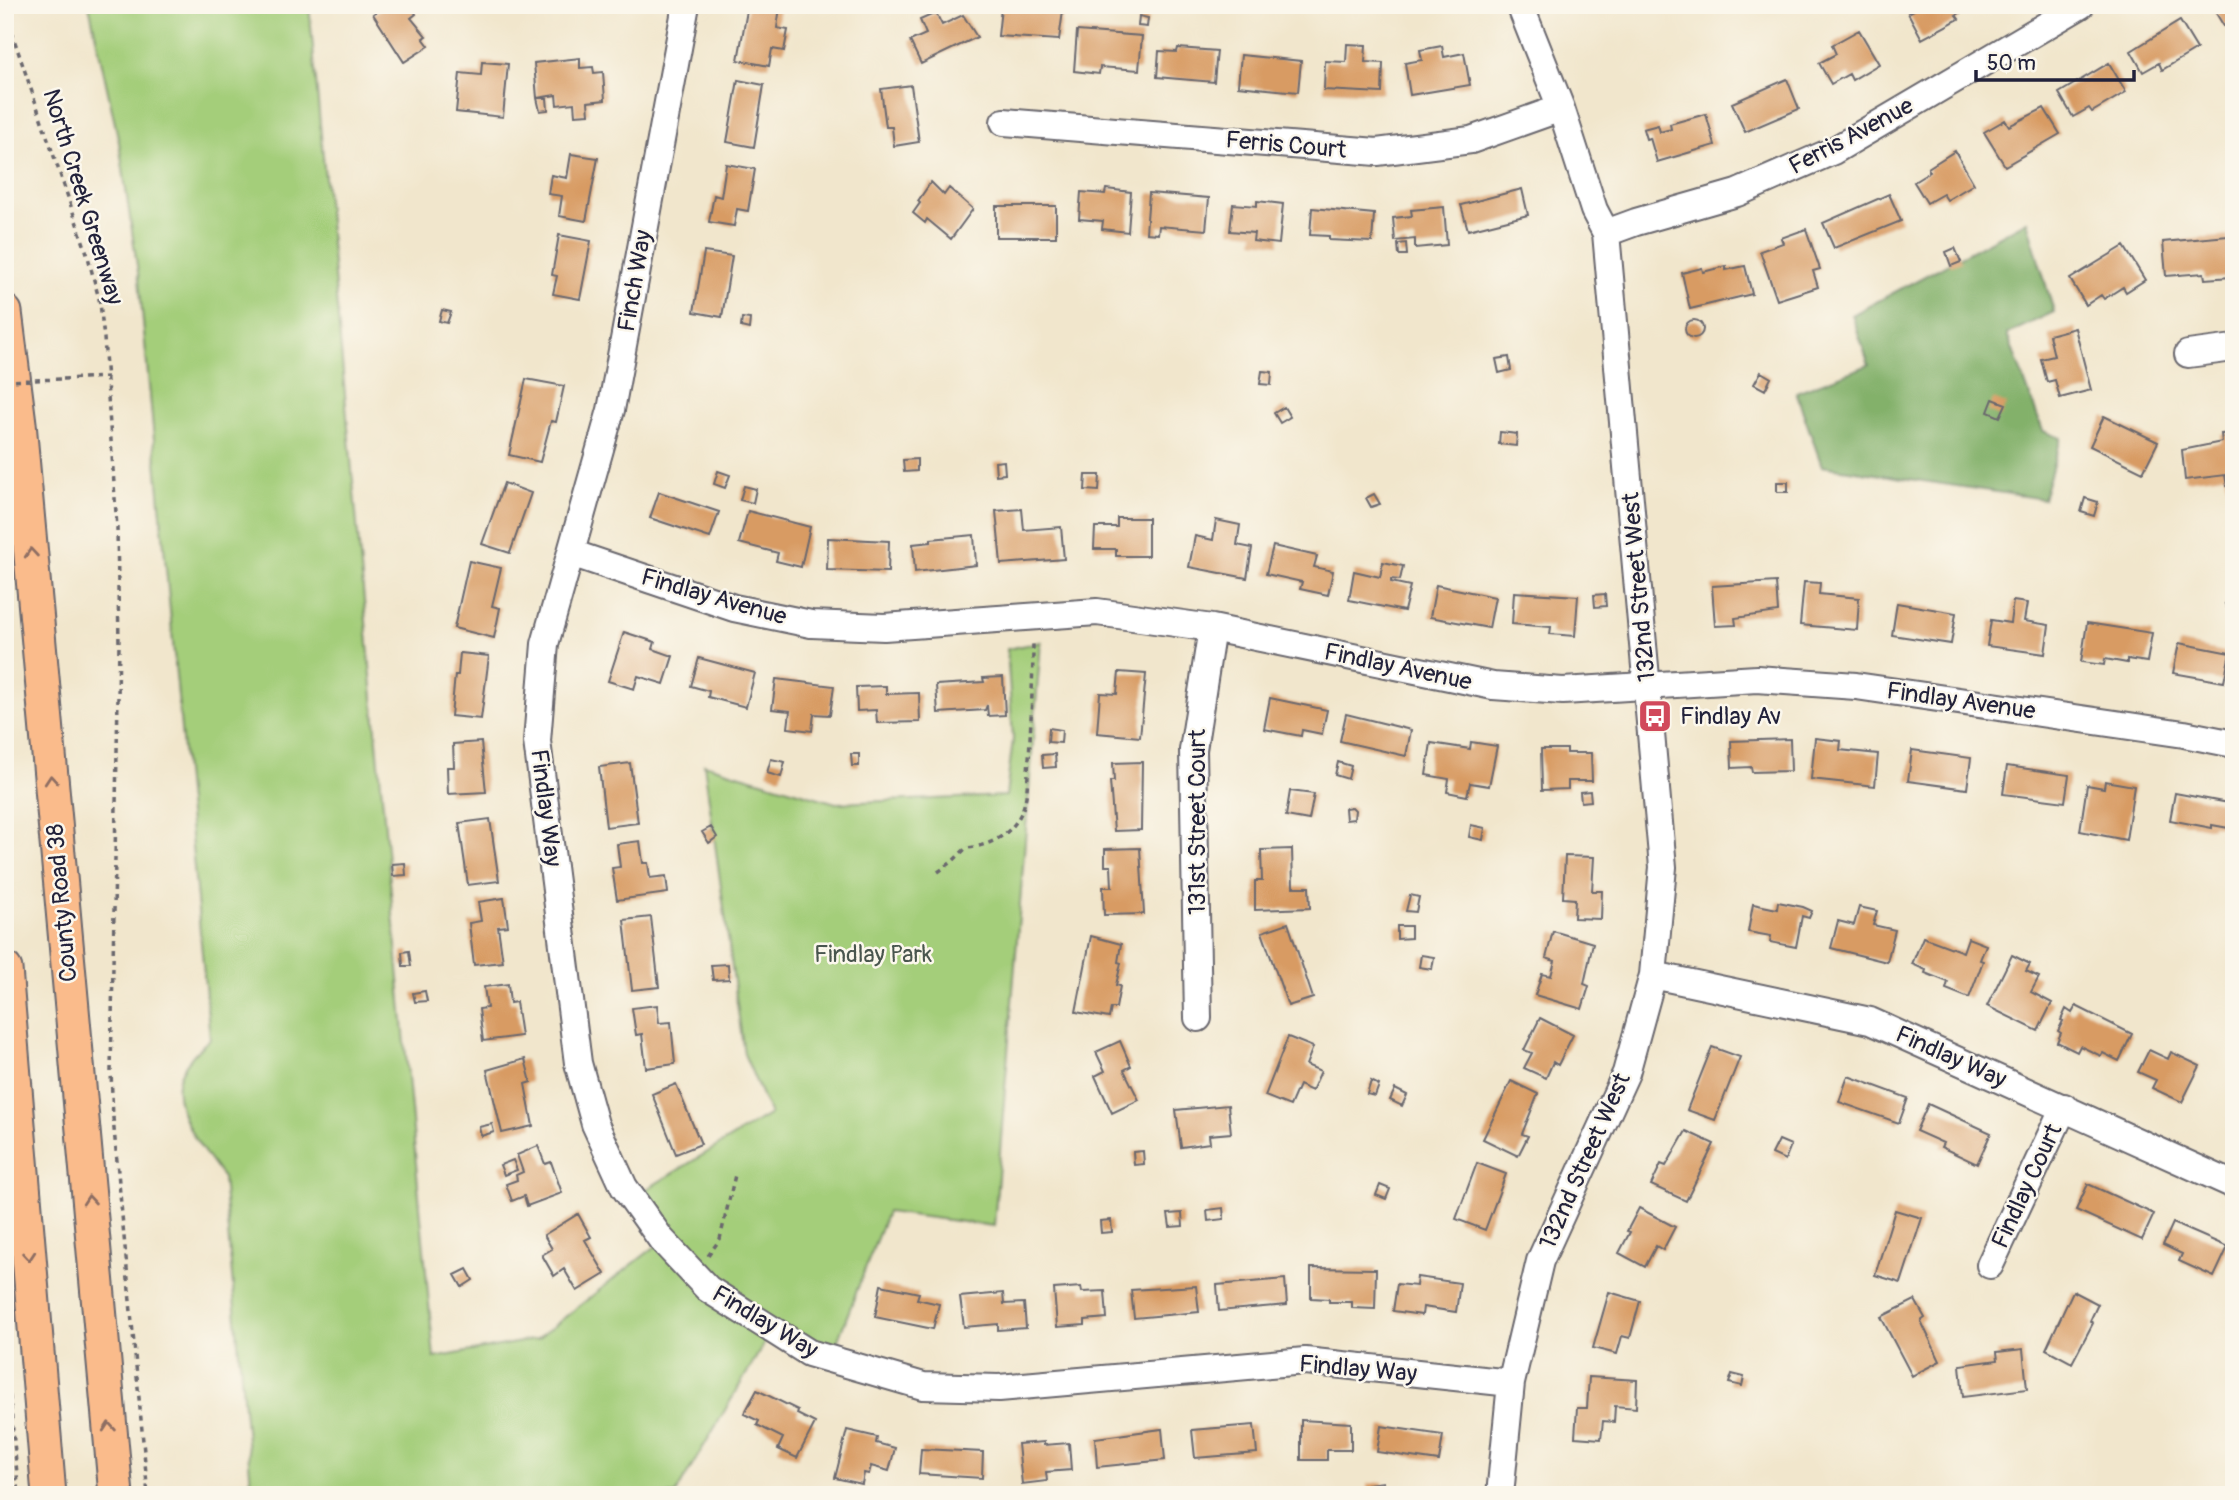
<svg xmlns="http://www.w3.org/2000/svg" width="2239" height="1500" viewBox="0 0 2239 1500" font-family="Pangolin,sans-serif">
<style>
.green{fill:#a4ce7a;stroke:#63785a;stroke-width:2}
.forest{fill:#83b16a;stroke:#526a52;stroke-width:2}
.building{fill:#d89b63}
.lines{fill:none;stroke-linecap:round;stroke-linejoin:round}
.minor-casing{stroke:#6a676e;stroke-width:30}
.major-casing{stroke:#6a676e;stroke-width:37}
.path{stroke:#6a676e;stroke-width:3.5;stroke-dasharray:5 5;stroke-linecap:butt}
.minor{stroke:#fff;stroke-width:26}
.major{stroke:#fabb8b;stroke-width:33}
.path-bridge{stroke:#6a676e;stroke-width:3.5;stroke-dasharray:5 5;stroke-linecap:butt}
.oneway{stroke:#8e6e63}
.labels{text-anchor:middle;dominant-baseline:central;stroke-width:5;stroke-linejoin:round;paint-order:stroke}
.street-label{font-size:24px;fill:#22223b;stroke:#fbf7ec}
.poi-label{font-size:24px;fill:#22223b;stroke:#fbf7ec;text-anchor:start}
.park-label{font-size:24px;fill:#49564e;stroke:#fbf7ec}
</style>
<rect width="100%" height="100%" fill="#fbf7ec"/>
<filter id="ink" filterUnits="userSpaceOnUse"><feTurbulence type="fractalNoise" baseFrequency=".0143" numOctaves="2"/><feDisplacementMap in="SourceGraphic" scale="14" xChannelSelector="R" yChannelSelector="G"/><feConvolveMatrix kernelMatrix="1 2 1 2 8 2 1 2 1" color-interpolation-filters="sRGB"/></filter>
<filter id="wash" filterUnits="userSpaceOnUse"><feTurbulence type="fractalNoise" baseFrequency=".00686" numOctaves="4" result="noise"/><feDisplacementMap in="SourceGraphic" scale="28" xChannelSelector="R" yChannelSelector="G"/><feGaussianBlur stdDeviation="1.57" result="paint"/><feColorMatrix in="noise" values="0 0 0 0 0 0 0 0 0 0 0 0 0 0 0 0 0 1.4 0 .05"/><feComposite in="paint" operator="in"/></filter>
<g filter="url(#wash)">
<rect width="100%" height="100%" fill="#f1e6cc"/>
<path class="green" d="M89,5H309L434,1358L537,1339L661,1242L632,1198L770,1114L744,1054L704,764L836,803L1006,796L1013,739L1007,649L1041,642L994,1226L887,1212L829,1363L771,1332L675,1495H252L223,1178C204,1153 166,1105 181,1073C188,1059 199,1048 210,1039L139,279L119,142Z"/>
<path class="forest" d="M2027,221L2054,312L2007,334L2043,431L2061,438L2043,499L1822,466L1796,392L1869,365L1852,315Z"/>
<g id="blocks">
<path class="building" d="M386,5H410L416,14L411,18L426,36L423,38L429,46L404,62L373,14Z
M748,5L780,7L777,28L788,30L784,51L772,49L769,66L738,60Z
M1024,5H1042L1041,9L1063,11L1059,40L998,36L1001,8H1019Z
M1923,5H1970L1971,7L1956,15L1959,19L1922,39L1908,13Z
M2211,5H2234V23L2225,28Z
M936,13L942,25L963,15L977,37L921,64L910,41L926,34L920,20Z
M1139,16L1148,18L1147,27L1138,26Z
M2180,21L2197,49L2162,70L2159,63L2143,72L2131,51Z
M1859,30L1879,64L1852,80L1849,74L1831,84L1819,63L1836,54L1832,45Z
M1077,31L1142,36L1139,70L1100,67L1099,74L1074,71Z
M1347,44L1366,45L1365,62L1383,63L1382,93L1324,90L1325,61L1346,62Z
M1442,46L1444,57L1464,53L1470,85L1410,95L1405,63L1422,60L1420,50Z
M1178,48L1217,51L1214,82L1157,77L1159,51L1177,52Z
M1241,55L1301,61L1298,92L1238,86Z
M580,58V68L593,67L594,73L603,72L605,100L588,102L589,114L575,115L574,103L557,105L556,95L537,98H547L548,110L540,111L537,98L534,63Z
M482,62L508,64L503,117L456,112L460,73L481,75Z
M2109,63L2126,92L2092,112L2089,108L2073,117L2059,93Z
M1787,79L1799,109L1745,132L1732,103Z
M738,80L764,85L754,147L727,142Z
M911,85L919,142L894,146L892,127H886L881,89Z
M2044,108L2060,134L2005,166L1984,132L2005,120L2009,126Z
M1706,114L1715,145L1657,162L1650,138L1646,139L1643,129L1658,125L1660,132L1671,129L1670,124Z
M1955,151L1974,184L1947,200L1943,194L1927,203L1914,182L1930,172L1928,168Z
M571,154L598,158L586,221L559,216L562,196L548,194L551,175L567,178Z
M726,164L755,169L748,211L737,209L734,226L709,222L714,195L721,197Z
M931,182L944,195L949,188L973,209L951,239L927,219L925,223L913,213L920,203L918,201Z
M1106,189L1131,192L1128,232L1102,229L1103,221L1079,219L1081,192L1105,194Z
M1522,189L1528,215L1468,230L1461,205Z
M1149,193L1209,198L1206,230L1159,226L1158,234L1146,233Z
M1889,194L1901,221L1834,248L1823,223Z
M1257,201L1283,204L1279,244L1253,241L1254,233L1230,231L1233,204L1257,206Z
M996,206H1056V237H996Z
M1444,207L1447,245L1415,248V239L1395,241L1393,218L1412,216L1411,210Z
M1312,208L1374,214L1372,242L1329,240V236L1310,235Z
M1806,229L1820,269L1813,271L1818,287L1777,300L1760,251L1783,243L1781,238Z
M559,235L591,241L580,299L553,294L557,276L552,275Z
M2228,236L2231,277L2205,279L2204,273L2166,276L2163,242Z
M1406,243L1407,255H1399L1398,244Z
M2124,246L2145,280L2126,292L2123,287L2104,299L2101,295L2086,305L2070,279Z
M1955,248L1961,262L1951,266L1946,252Z
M704,252L732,256L722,317L694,312Z
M1726,266V270L1745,266L1752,294L1690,309L1682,273L1702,268L1703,272Z
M442,310L451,312L447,323L439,321Z
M742,318L750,319L749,329L741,327Z
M1685 329a9 9 0 1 1 18 0a9 9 0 1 1-18 0Z
M2075,328L2091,390L2060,398L2055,380L2047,382L2041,359L2054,356L2049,335Z
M1509,357L1511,370L1499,373L1496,359Z
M1262,371L1272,372L1271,385L1260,384Z
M1761,372L1771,378L1765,390L1754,384Z
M526,379L564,386L556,422L551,421L540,462L509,455Z
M1993,399L2006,404L2000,417L1988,412Z
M1284,407L1290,417L1280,423L1274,413Z
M2104,416L2158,442L2143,472L2090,446Z
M1500,432L1517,434L1516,446L1499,444Z
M2234,433V485L2227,486L2225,475L2185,480L2182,450L2222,442L2221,434Z
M917,459V471L904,472L903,460Z
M1004,461L1005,474L996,475L995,462Z
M718,471L730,475L725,488L714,484Z
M1086,475H1100L1099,491L1085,490Z
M1777,482H1788V492H1777Z
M504,483L531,493L510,553L482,544Z
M744,486L756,489L753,503L740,500Z
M659,492L719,512L710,538L650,518Z
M1374,494L1380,504L1371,507L1366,498Z
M2085,498L2098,502L2094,516L2081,512Z
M1022,509L1024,530L1061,527L1064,559L1001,564L996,511Z
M748,511L810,527L801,567L776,561L778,553L739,543Z
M1117,518H1148V556H1116V549H1094L1095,527H1117Z
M1216,520L1240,525L1237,545L1252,548L1247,578L1189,567L1195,536L1213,540Z
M974,535L976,565L915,572L913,544L931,542V539Z
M828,538L889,541L888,572L827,570Z
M1273,546L1317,556L1314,567L1333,571L1328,595L1300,589L1302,582L1266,574Z
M469,561L501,568L492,606L500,608L494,638L454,628Z
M1383,562L1403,566L1400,580L1391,579V582L1410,586L1404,611L1349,600L1354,571L1380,577Z
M1776,582L1778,612L1735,618L1736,625L1715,626L1712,586Z
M1804,582L1820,583L1819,594L1859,598L1857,630L1800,625Z
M1436,585L1495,597L1489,628L1430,617Z
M1514,592L1578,596L1575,636L1550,634L1551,627L1512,624Z
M1605,594L1606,606L1595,607L1594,595Z
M2234,599V615L2231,616L2225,604Z
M2013,601L2027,603L2024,621L2049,625L2045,654L1987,646L1991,620L2010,623Z
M1897,603L1956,613L1951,644L1892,635Z
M2087,623L2152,633L2147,662L2127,659V663L2105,659L2104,665L2081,662Z
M624,632L655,642L653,649L673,656L664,684L638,676L634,689L608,681Z
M2179,643L2230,653L2224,682L2173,673Z
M460,653L489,656L481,719L451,716L455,675H458Z
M699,658L755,673L746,707L708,697L709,691L691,686Z
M1119,672L1146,674L1140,737L1097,733L1100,693L1117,694Z
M1003,677L1005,715L988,716L987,705L985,710L938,713L936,685L984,682L983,678Z
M776,679L834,686L830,715L814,714L812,731L788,728L790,711L772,709Z
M886,686V694L919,693L920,722L877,723L876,710L857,711L856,687Z
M1270,698L1327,710L1322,734L1302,730L1301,736L1264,729Z
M1346,714L1411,730L1406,756L1340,741Z
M1049,728L1062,730L1061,743L1048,742Z
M1815,738L1841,741L1840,750L1878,754L1875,786L1811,779Z
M1790,739L1791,771L1752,772L1751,767L1732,768L1731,741Z
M481,742L486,792L448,794L447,767H454L453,744Z
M1471,742L1497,746L1489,786L1470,783L1467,796L1447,792L1449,779L1426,775L1431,743L1470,749Z
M1541,749H1567V753H1591L1592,781H1568V789L1542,790Z
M1912,750L1971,758L1967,789L1908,781Z
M851,754H859V766H852Z
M1055,754L1056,767L1043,768L1042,755Z
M771,759L785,762L781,777L767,773Z
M1142,762L1141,830L1114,831L1110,781H1114L1113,763Z
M1338,762L1351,766L1348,779L1335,775Z
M630,763L638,823L606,827L599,767Z
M2007,766L2069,775L2065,802L2003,794Z
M2105,781L2134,786L2126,840L2080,831L2087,785L2104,788Z
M1290,791L1314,794L1309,820L1286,816Z
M1590,791L1591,801L1581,802L1580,792Z
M2175,793L2234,804V829L2212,825V828L2170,820Z
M1352,807L1355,810L1354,819L1346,820L1345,808Z
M490,819L499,881L468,885L459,823Z
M1471,825L1485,828L1483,840L1469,837Z
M711,827L717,837L709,843L702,832Z
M640,841L643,863H648L650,878L666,876L668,893L617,900L612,868L620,867L617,844Z
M1140,848L1144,914L1104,915L1103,887H1112L1111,866H1105V849Z
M1292,849L1293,887H1309L1310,908L1255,910V881H1262L1261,850Z
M1565,856L1594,857L1592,891H1602L1601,919L1574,918L1575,899L1563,898Z
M405,863L406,875L393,876L392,864Z
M1410,895L1419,897L1416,912L1406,911Z
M504,898L508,926L498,927L503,962L474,965L469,923L481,921L478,902Z
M1778,902L1803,907L1812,911L1809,918L1802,916L1796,947L1770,942L1771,936L1748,932L1753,904L1777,909Z
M1859,907L1877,911L1873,925L1895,930L1887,962L1831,948L1838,921L1854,925Z
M651,917L659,987L632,990L624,920Z
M1288,923L1313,998L1288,1006L1262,932Z
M1397,926H1411V938L1397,939Z
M1553,931L1593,943L1584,984L1589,986L1582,1009L1535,995L1542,974L1551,976L1555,961L1546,958Z
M1091,936L1121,944L1118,962L1121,963L1116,985L1120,986L1116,1008H1111L1109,1018L1076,1012Z
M1923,937L1963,952L1968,938L1986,945L1980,960L1983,961L1969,998L1946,989L1948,982L1925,973L1926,970L1912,964Z
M409,951L411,966H403L402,952Z
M1421,955L1434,957L1432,969L1419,967Z
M2012,955L2030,964L2026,971L2039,977L2031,992L2052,1003L2038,1031L1987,1006Z
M728,964L729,979L713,980L711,965Z
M508,984L510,1003L516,1002L521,1036L483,1041L479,1009L487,1008L484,987Z
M425,991L427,1001L415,1002L413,993Z
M657,1005L659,1023L671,1022L675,1064L646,1068L642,1034L636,1035L632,1008Z
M2076,1006L2132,1034L2119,1061L2103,1053L2101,1056L2080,1046L2077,1052L2057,1042L2061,1033L2058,1031L2063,1021L2061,1020L2066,1009L2072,1013Z
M1540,1018L1573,1035L1558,1065L1553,1062L1546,1078L1524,1068L1532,1053L1524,1050Z
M1288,1037L1313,1047L1306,1065L1321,1071L1312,1091L1299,1085L1290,1106L1265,1096Z
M1120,1041L1131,1066L1124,1070L1139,1100L1112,1113L1095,1076L1105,1071L1096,1052Z
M1712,1047L1740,1057L1715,1120L1687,1110Z
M2149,1050L2168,1059L2171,1052L2200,1066L2182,1102L2152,1088L2156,1080L2138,1072Z
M525,1059L531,1082L525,1084L533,1126L502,1133L487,1070Z
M1848,1076L1908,1098L1899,1123L1839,1102Z
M1371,1081L1379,1085L1375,1096L1367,1094Z
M1511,1081L1538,1094L1522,1134L1528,1136L1518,1156L1483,1139Z
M676,1084L701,1144L676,1154L652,1094Z
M1395,1089L1407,1095L1402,1106L1390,1100Z
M1928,1104L1991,1133L1977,1164L1941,1147L1943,1143L1916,1131Z
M1228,1105L1231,1133L1209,1135L1210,1143L1181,1147L1176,1110Z
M492,1124L494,1132L481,1136L479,1127Z
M1686,1131L1714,1144L1686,1201L1651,1185L1661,1164L1666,1166Z
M1779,1140L1791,1145L1785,1160L1772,1154Z
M538,1146L545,1164L551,1162L562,1193L527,1206L524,1196L512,1201L506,1184L517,1180L516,1175L523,1172L517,1155Z
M1143,1151L1144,1164L1134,1165L1133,1152Z
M513,1160L517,1170L504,1175L500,1165Z
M1477,1163L1506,1174L1485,1230L1456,1219Z
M2088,1184L2154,1214L2142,1240L2076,1210Z
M1380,1185L1390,1189L1386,1199L1376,1195Z
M1223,1208L1224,1219L1208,1221L1207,1210Z
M1639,1208L1675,1227L1663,1250L1656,1246L1645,1267L1619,1253L1630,1232L1627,1231Z
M1895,1210L1922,1218L1901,1283L1875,1275Z
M1182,1213L1183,1226L1170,1227L1168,1214Z
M578,1214L591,1237L585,1240L605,1274L577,1291L564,1269L554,1276L542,1255L552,1249L544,1235Z
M1111,1220L1112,1232L1101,1233L1100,1221Z
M2173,1223L2228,1247L2214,1277L2179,1261L2182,1254L2163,1245Z
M1311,1268L1376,1269L1375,1309L1352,1308V1302H1329V1299L1311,1298Z
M467,1269L473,1280L462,1287L455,1275Z
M1417,1277L1460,1283L1456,1312L1423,1307L1422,1315L1393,1311L1397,1284L1416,1286Z
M1285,1279L1287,1305L1219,1311L1217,1285Z
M881,1285L919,1293L917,1299L939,1304L933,1329L875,1317Z
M1196,1286L1199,1312L1134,1318L1131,1290Z
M1081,1287L1082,1292L1105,1291L1107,1318L1085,1320V1325L1057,1327L1054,1289Z
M2073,1291L2098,1304L2090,1321L2093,1323L2072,1363L2046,1349Z
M1609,1292L1640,1301L1630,1338L1622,1336L1617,1354L1593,1348Z
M1003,1293L1004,1304L1024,1303L1026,1328L998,1330V1324L964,1327L960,1297Z
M1915,1300L1925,1318L1921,1321L1940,1361L1912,1376L1881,1317Z
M2023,1349L2027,1389L1963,1397L1960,1365L1998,1360L1997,1352Z
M1732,1374L1744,1377L1742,1386L1729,1383Z
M1589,1377L1637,1380L1636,1408L1615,1406L1614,1422L1603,1421L1601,1439L1575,1437L1577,1408H1587Z
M757,1390L798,1410L797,1414L815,1423L797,1458L778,1449L783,1438L757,1425L759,1421L744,1414Z
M1301,1420L1351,1423V1450H1327V1460H1301Z
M1254,1425L1257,1453L1195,1458L1192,1430Z
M1381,1426L1443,1435L1439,1461L1377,1452Z
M1162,1429L1165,1460L1097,1467L1095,1438Z
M847,1430L877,1437L876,1443L895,1448L889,1471L871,1466L869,1474L864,1473L862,1484L835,1478Z
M1044,1442V1445L1069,1443L1071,1470L1046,1472L1047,1481L1022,1484L1018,1444Z
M921,1449L983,1452L982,1478L919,1474Z
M1383,1482L1384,1495H1368L1367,1484Z"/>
</g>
</g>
<g filter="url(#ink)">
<use href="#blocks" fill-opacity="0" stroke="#6a676e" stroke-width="2"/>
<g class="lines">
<g class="minor-casing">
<path id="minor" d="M686,5L611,410L545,644L537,741L578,1063L595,1124L624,1187L661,1239L708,1289L809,1353L923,1386L999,1388L1305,1361L1511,1383
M1004,122L1377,152L1471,140L1561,108
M1606,233L1636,222L1737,193L1833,151L2081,5
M2188,354L2234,348
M571,553L734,608L811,624L884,627L1097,612L1212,628L1493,686L1563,691L1757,679L1856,686L2184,734L2234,744
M1653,975L1870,1021L2234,1185
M1198,1018L1193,750L1212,628
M1990,1265L2064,1107
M1500,1495L1511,1383L1540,1261L1626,1073L1653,975L1663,867L1606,233L1594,210L1561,108L1520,5"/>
</g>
<g class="major-casing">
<path id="major" d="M5,312L19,423L116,1495
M5,969L49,1495"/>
</g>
<path class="path" d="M5,13L87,253L100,303L104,338L117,528L119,644L111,1072L113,1118L148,1495
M63,379L107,377
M938,872L952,862L966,848C988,846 1008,837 1019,817C1029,800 1027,778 1029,759C1031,719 1033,680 1033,641
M708,1256L720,1239L735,1175
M5,1346L19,1495"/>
<use href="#minor" class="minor"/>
<use href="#major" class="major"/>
<path class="path-bridge" d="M5,381L63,379"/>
</g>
<defs><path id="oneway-chevron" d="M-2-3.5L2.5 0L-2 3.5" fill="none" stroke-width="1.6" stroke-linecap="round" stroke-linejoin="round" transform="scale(1.75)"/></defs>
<g class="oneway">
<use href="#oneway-chevron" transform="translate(31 553) rotate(-95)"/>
<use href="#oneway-chevron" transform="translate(51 780) rotate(-95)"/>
<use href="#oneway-chevron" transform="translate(89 1200) rotate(-95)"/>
<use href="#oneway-chevron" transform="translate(29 1256) rotate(85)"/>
<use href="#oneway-chevron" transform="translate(109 1427) rotate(-95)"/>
</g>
</g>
<defs>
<g id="bus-square" transform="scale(1.75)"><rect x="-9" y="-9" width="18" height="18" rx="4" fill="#d1495b" stroke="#fbf7ec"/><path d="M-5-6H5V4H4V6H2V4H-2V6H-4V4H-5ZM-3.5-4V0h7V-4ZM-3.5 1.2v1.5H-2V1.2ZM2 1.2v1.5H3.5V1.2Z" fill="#fff"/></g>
</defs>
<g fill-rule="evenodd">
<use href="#bus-square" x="1655" y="716"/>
</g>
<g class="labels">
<g class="street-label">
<text transform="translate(1851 136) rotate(-28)">Ferris Avenue</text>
<text transform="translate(1286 145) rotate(5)">Ferris Court</text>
<text transform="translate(83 197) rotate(73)">North Creek Greenway</text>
<text transform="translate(635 281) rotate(-80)">Finch Way</text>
<text transform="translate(1639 587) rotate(-95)">132nd Street West</text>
<text transform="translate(714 597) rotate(16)">Findlay Avenue</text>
<text transform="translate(1398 667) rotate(12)">Findlay Avenue</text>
<text transform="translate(1961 701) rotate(8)">Findlay Avenue</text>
<text transform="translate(546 808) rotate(83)">Findlay Way</text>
<text transform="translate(1197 822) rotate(-90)">131st Street Court</text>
<text transform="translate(62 903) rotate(-95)">County Road 38</text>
<text transform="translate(1951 1057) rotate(24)">Findlay Way</text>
<text transform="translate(1585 1161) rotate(-66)">132nd Street West</text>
<text transform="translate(2027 1186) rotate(-65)">Findlay Court</text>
<text transform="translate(765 1322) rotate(31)">Findlay Way</text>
<text transform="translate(1358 1369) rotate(5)">Findlay Way</text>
</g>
<g class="poi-label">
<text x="1680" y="716">Findlay Av</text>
</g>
<g class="park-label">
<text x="873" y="954">Findlay Park</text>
</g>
</g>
<rect width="2239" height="1500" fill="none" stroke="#fbf7ec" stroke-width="28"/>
<path d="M1976 70v10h158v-10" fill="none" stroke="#22223b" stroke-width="3.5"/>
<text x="1987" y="70" font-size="21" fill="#22223b" stroke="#fbf7ec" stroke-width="5" paint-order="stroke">50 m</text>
</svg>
